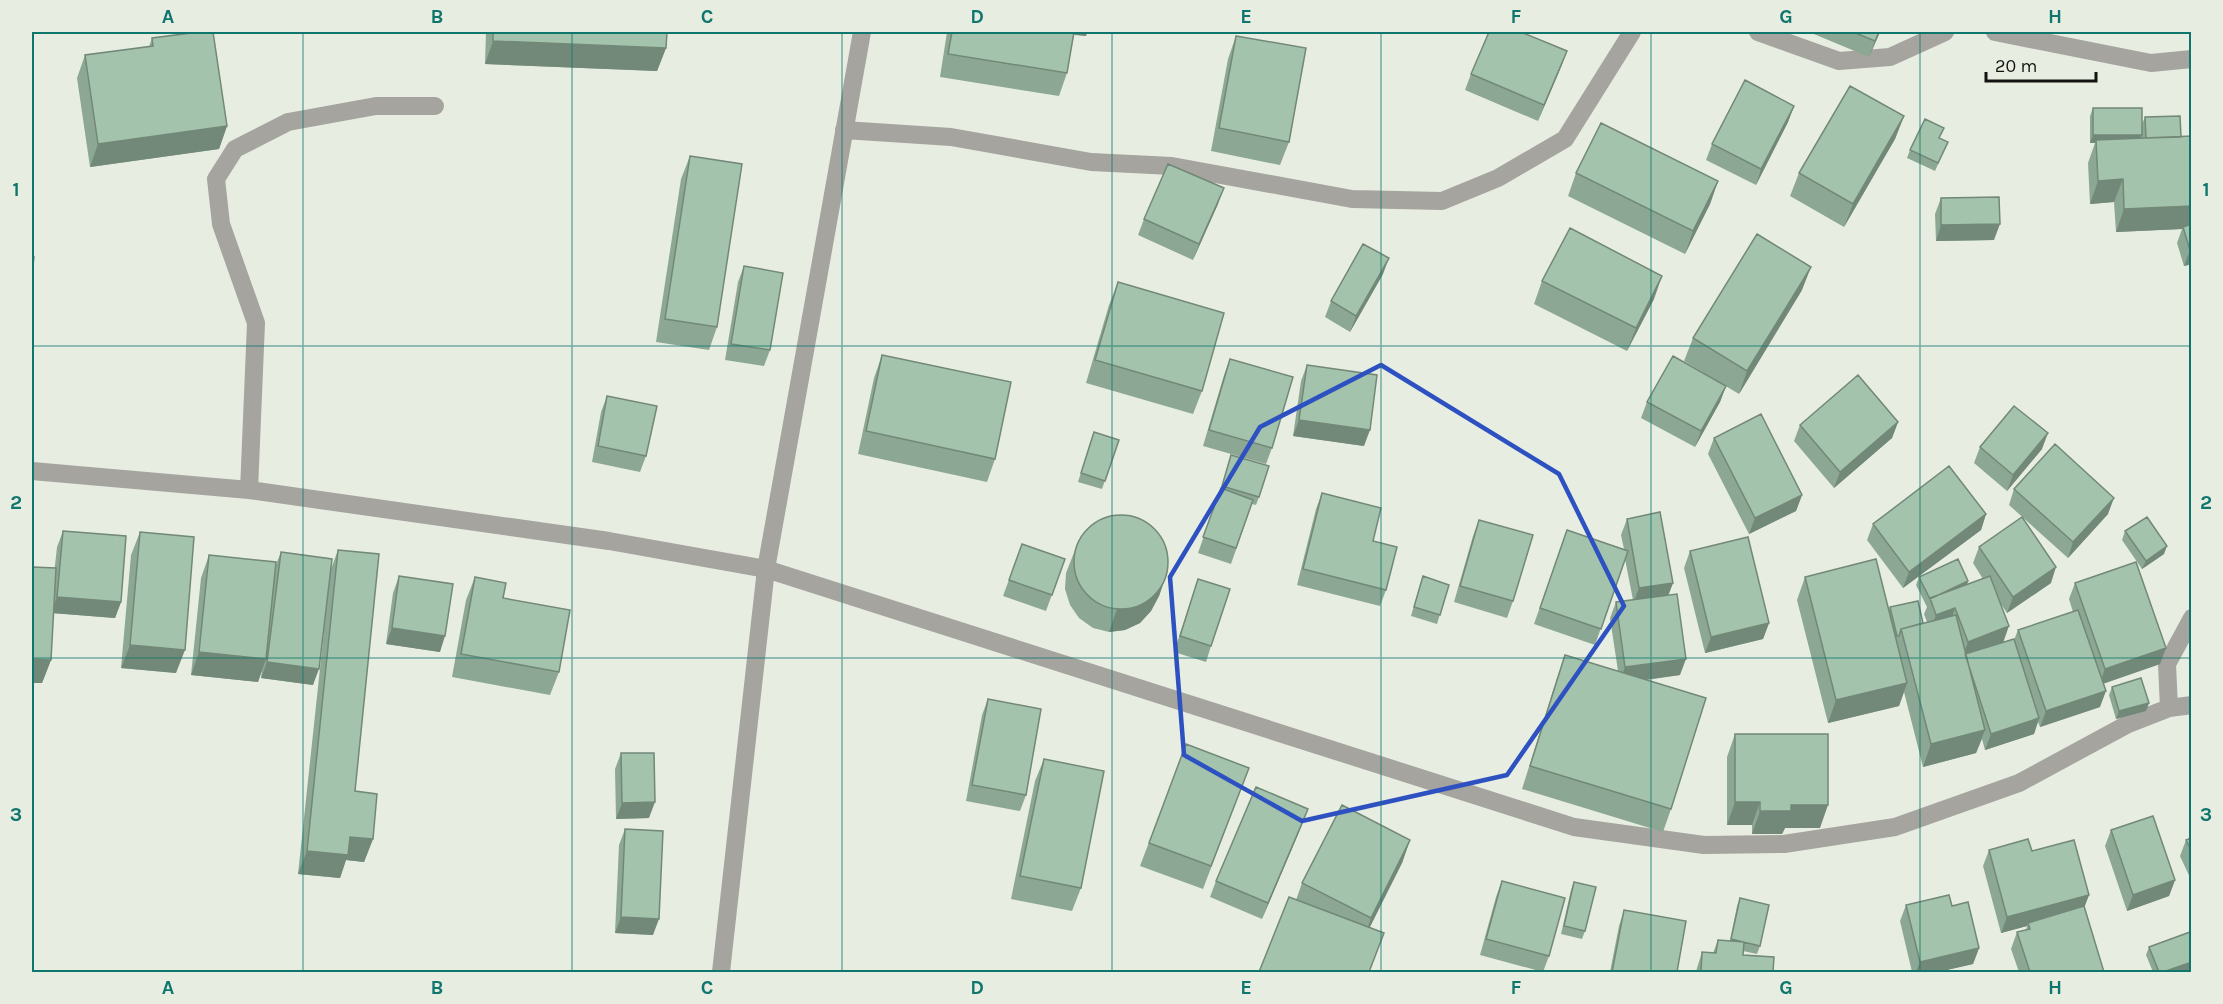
<svg xmlns="http://www.w3.org/2000/svg" width="2223" height="1004" viewBox="0 0 2223 1004" font-family="Karla,sans-serif">
<style>
.lines{fill:none;stroke-linecap:round;stroke-linejoin:round}
.minor{stroke:#a5a49f;stroke-width:18}
.tertiary{stroke:#a5a49f;stroke-width:18}
.wall{fill:#8ca894}
.shaded-wall{fill:#728878}
.building{fill:#a3c3ac;stroke:#728878;stroke-width:1.5}
.marked{fill:none;stroke:#2e51c1;stroke-width:4.5;stroke-linejoin:round}
.grid{fill:none;stroke:#0f766e;stroke-width:1.5;stroke-opacity:0.55}
.neatline{fill:none;stroke:#0f766e;stroke-width:2}
.grid-label{font-size:20px;text-anchor:middle;font-weight:bold;fill:#0f766e}
</style>
<rect width="100%" height="100%" fill="#e8ede2"/>
<g class="lines">
<path class="minor" d="M1758,32L1839,61L1890,57L1945,32
M1995,32L2151,63L2192,59
M844,130L951,137L1091,162L1172,166L1352,199L1442,201L1498,178L1565,139L1632,32
M32,471L249,490L609,541L766,569L1574,827L1704,845L1784,844L1895,827L2019,783L2128,724L2169,708L2192,705
M249,490L256,323L221,224L216,179L235,149L288,122L376,106H435
M2169,708L2167,664L2192,618"/>
<path class="tertiary" d="M721,972L766,569L862,32"/>
</g>
<path class="wall" d="M486,32H667L666,48L657,71L485,64Z
M947,32H1087L1086,36L1074,35L1067,73L1059,96L940,77Z
M1809,32H1880L1869,57Z
M1236,36L1289,142L1280,165L1211,151L1228,59Z
M152,38L227,126L219,149L90,167L77,78L85,55L149,47Z
M1567,51L1561,67L1538,121L1465,90L1471,74Z
M1794,106L1788,122L1756,185L1706,160L1712,144Z
M2093,108L2142,124L2145,117L2181,137L2192,136V264L2184,266L2177,243L2182,229L2116,232L2114,202L2090,204L2088,163L2095,143H2090V116Z
M1904,116L1895,139L1844,227L1790,196L1799,173Z
M1940,139L1948,142L1935,171L1907,158L1910,150Z
M690,156L717,327L709,350L656,342L681,179Z
M1576,173L1718,181L1710,204L1685,254L1568,196Z
M1941,198L1994,240L1936,241L1935,214Z
M1218,204L1193,260L1138,235L1144,219Z
M744,266L770,350L764,366L725,360L738,282Z
M1383,274L1350,332L1325,317L1331,301Z
M1542,281L1654,299L1627,351L1534,304Z
M1118,282L1202,391L1193,414L1086,383L1109,305Z
M1802,290L1739,394L1684,361L1693,338Z
M882,355L995,459L987,482L858,454L874,378Z
M1230,359L1272,448L1266,464L1203,446L1224,375Z
M1307,365L1364,446L1293,436L1301,381Z
M1726,386L1720,402L1695,447L1641,418L1647,402Z
M607,396L646,456L640,472L592,462L601,412Z
M1898,422L1892,438L1834,488L1794,441L1800,425Z
M1714,438L1802,495L1796,511L1749,534L1708,454Z
M1091,440H1119L1102,489L1078,482Z
M1980,447L2042,449L2007,491L1974,463Z
M1231,455L1259,497L1256,505L1252,504L1231,564L1198,553L1221,488Z
M2014,489L2108,514L2068,558L2009,505Z
M1322,493L1373,541L1386,590L1380,606L1297,585L1316,509Z
M1986,514L1981,530L1903,588L1867,540L1873,524Z
M1627,519L1673,583L1668,595L1680,675L1647,680L1671,809L1663,832L1522,789L1557,678L1565,655L1618,671L1610,618L1616,602L1633,600L1625,559L1595,645L1534,624L1567,530L1624,549L1621,535Z
M1479,520L1513,601L1507,618L1454,602L1473,536Z
M63,531L121,602L115,618L53,613L51,660L42,683L57,547Z
M2125,531L2164,554L2142,569L2122,540Z
M140,532L176,673L121,668L131,555Z
M1022,544L1065,559L1046,611L1003,596Z
M1979,547L2051,583L2007,613L2001,604L2003,642L2014,640L2018,630L2073,612L2069,599L2075,583L2160,664L2103,684L2100,707L2040,727L2038,722L2034,734L1985,750L1982,739L1976,753L1923,767L1904,692L1899,706L1828,723L1797,600L1805,577L1889,610L1890,607L1923,623L1927,622L1924,614L1927,607L1916,585L1919,577L1968,581L1967,585L1983,579L1973,563Z
M338,550L355,791L373,839L364,862L346,860L340,878L298,874L324,631L313,685L261,678L262,670L258,682L191,675L201,578L209,555L275,567L281,552L331,569Z
M1075,550L1167,573L1159,596L1151,611L1140,623L1125,630L1109,632L1093,628L1079,618L1070,605L1065,589L1066,573Z
M1690,551L1769,623L1763,639L1705,653L1684,568Z
M399,576L440,652L386,644L393,593Z
M475,577L559,672L550,695L452,677L466,600Z
M1198,579L1211,646L1206,662L1174,652Z
M1420,585H1449L1437,624L1411,616Z
M2112,687L2149,703L2146,711L2116,719L2109,695Z
M988,699L1026,795L1020,811L966,801L982,715Z
M1735,734L1820,828H1785L1782,834H1752V825H1727V757Z
M1186,744L1249,768L1203,889L1140,866Z
M621,753L649,818L616,819L615,769Z
M1044,759L1081,888L1072,911L1011,899L1035,781Z
M1302,825L1262,919L1210,897L1216,881Z
M625,829L653,935L615,933L619,845Z
M2111,830L2175,880L2169,896L2127,911L2105,846Z
M2192,833V882L2180,856L2186,840L2189,838Z
M1410,840L1402,863L1369,928L1384,933L1369,972H1259L1296,900L1302,883Z
M1989,850L2032,851L2089,895L2084,907L2104,972H2019L2011,949L2017,932L2026,930L2027,926L2001,933L1983,866Z
M1502,881L1549,956L1543,972L1480,955L1496,897Z
M1574,882L1585,931L1582,939L1561,934L1571,890Z
M1740,898L1760,946L1757,954L1743,951V955L1773,972H1696L1697,968L1702,952L1713,953L1718,940L1730,941L1737,906Z
M1906,905L1952,906L1979,948L1973,964L1938,972H1912L1900,921Z
M1624,910L1677,972H1610L1619,926Z
M2149,947L2183,972H2153L2146,955Z"/>
<path class="shaded-wall" d="M1055,32H1087L1086,36Z
M1879,32H1880L1869,57L1875,41Z
M493,41L666,48L657,71L485,64Z
M1567,51L1561,67L1538,121L1544,105Z
M1794,106L1788,122L1756,185L1761,169Z
M1904,116L1895,139L1844,227L1853,204Z
M227,126L219,149L90,167L98,144Z
M2093,135H2142L2139,143L2096,140L2095,143H2090Z
M2123,179L2114,202L2090,204L2098,181Z
M1718,181L1710,204L1685,254L1693,231Z
M1224,188L1218,204L1193,260L1199,244Z
M2192,206V228L2183,227L2182,229L2116,232L2124,209Z
M2000,224L1994,240L1936,241L1941,225Z
M2190,250H2192V264L2184,266Z
M1389,258L1383,274L1350,332L1356,316Z
M1811,267L1802,290L1739,394L1747,371Z
M1662,276L1654,299L1627,351L1636,328Z
M1726,386L1720,402L1695,447L1701,431Z
M1299,420L1370,430L1364,446L1293,436Z
M1898,422L1892,438L1834,488L1840,472Z
M2048,433L2042,449L2007,491L2013,475Z
M1802,495L1796,511L1749,534L1755,518Z
M2114,498L2108,514L2068,558L2073,542Z
M1986,514L1981,530L1903,588L1909,572Z
M2167,546L2164,554L2142,569L2146,561Z
M2056,567L2051,583L2007,613L2013,597Z
M1167,573L1159,596L1151,611L1140,623L1125,630L1109,632L1117,609Z
M1968,581L1965,589L1930,599Z
M1673,583L1667,599L1633,604L1639,588Z
M57,597L121,602L115,618L51,613Z
M1955,608L1950,624L1930,631L1936,615Z
M1769,623L1763,639L1705,653L1711,637Z
M2009,626L2003,643L1962,658L1968,642Z
M392,628L445,636L440,652L386,644Z
M130,645L185,650L176,673L121,668Z
M2166,648L2160,664L2099,685L2105,669Z
M199,652L266,659L258,682L191,675Z
M32,659L51,660L42,683H32Z
M1686,659L1680,675L1619,683L1625,667Z
M267,662L319,669L313,685L261,678Z
M1907,683L1899,706L1828,723L1836,700Z
M2106,691L2100,707L2040,727L2046,711Z
M2149,703L2146,711L2116,719L2119,711Z
M2039,718L2034,734L1985,750L1991,734Z
M1985,730L1976,753L1923,767L1931,744Z
M655,802L649,818L616,819L622,803Z
M1735,802H1760L1752,825H1727Z
M1791,805H1828L1820,828H1785L1782,834H1752L1760,811Z
M1308,809L1302,825L1262,919L1268,903Z
M350,837L373,839L364,862L346,860L340,878L298,874L307,851Z
M1410,840L1402,863L1363,941L1371,918Z
M2175,880L2169,896L2127,911L2133,895Z
M2089,895L2083,911L2028,923L2027,926L2001,933L2007,917Z
M621,917L659,919L653,935L615,933Z
M1979,948L1973,964L1938,972H1916L1920,962Z
M2192,962V969L2183,972H2163Z"/>
<path class="building" d="M199,32H213L227,126L98,144L85,55L153,46L152,38Z
M493,32H667L666,48L493,41Z
M952,32H1074L1067,73L948,54Z
M1489,32H1521L1567,51L1544,105L1471,74Z
M1853,32H1879L1875,41Z
M1236,36L1306,48L1289,142L1219,128Z
M1745,80L1794,106L1761,169L1712,144Z
M1850,86L1904,116L1853,204L1799,173Z
M2093,108H2142V135H2093Z
M2180,116L2181,137L2146,138L2145,117Z
M1925,119L1944,128L1939,138L1948,142L1938,163L1910,150Z
M1601,123L1718,181L1693,231L1576,173Z
M2192,136V206L2124,209L2123,179L2098,181L2096,140Z
M690,156L742,164L717,327L665,319Z
M1168,164L1224,188L1199,244L1144,219Z
M1999,197L2000,224L1941,225V198Z
M2192,224V250H2190L2183,227Z
M1570,228L1662,276L1636,328L1542,281Z
M1757,234L1811,267L1747,371L1693,338Z
M1363,244L1389,258L1356,316L1331,301Z
M32,257H34L32,272Z
M744,266L783,273L770,350L731,344Z
M1118,282L1224,313L1202,391L1095,360Z
M882,355L1011,382L995,459L866,431Z
M1673,356L1726,386L1701,431L1647,402Z
M1230,359L1293,377L1272,448L1209,430Z
M1307,365L1377,375L1370,430L1299,420Z
M1858,375L1898,422L1840,472L1800,425Z
M607,396L657,406L646,456L598,446Z
M2014,406L2048,433L2013,475L1980,447Z
M1761,414L1802,495L1755,518L1714,438Z
M1094,432L1119,440L1105,481L1081,473Z
M2055,444L2114,498L2073,542L2014,489Z
M1231,455L1269,466L1259,497L1222,486Z
M1949,466L1986,514L1909,572L1873,524Z
M1221,488L1253,500L1236,548L1203,537Z
M1322,493L1381,508L1373,541L1397,547L1386,590L1303,569Z
M1660,512L1673,583L1639,588L1627,519Z
M1074 562a47 47 0 1 1 94 0a47 47 0 1 1-94 0Z
M2022,517L2056,567L2013,597L1979,547Z
M2147,517L2167,546L2146,561L2125,531Z
M1479,520L1533,535L1513,601L1460,586Z
M1567,530L1628,551L1601,629L1540,608Z
M63,531L126,536L121,602L57,597Z
M140,532L194,537L185,650L130,645Z
M1748,537L1769,623L1711,637L1690,551Z
M1022,544L1065,559L1052,595L1009,580Z
M338,550L379,554L355,791L377,794L373,839L350,837L348,855L307,851Z
M281,552L332,559L319,669L267,662Z
M209,555L276,562L266,659L199,652Z
M1876,559L1907,683L1836,700L1805,577Z
M1958,559L1968,581L1930,599L1919,577Z
M2136,562L2166,648L2105,669L2075,583Z
M32,567L56,568L51,660L32,659Z
M399,576L453,584L445,636L392,628Z
M1423,576L1449,585L1440,615L1414,607Z
M1990,576L2009,626L1968,642L1955,608L1936,615L1930,598Z
M475,577L506,583L503,598L570,610L559,672L461,654Z
M1198,579L1230,589L1211,646L1180,636Z
M1677,594L1686,659L1625,667L1616,602Z
M1918,601L1923,623L1901,629L1899,636H1897L1890,607Z
M2078,610L2106,691L2046,711L2018,630Z
M1956,615L1985,730L1931,744L1901,629Z
M2014,639L2039,718L1991,734L1965,654Z
M1565,655L1706,698L1671,809L1530,766Z
M2141,678L2149,703L2119,711L2112,687Z
M988,699L1041,709L1026,795L972,785Z
M1735,734H1828V805H1791V811H1760V802H1735Z
M1186,744L1249,768L1211,866L1149,843Z
M621,753H654L655,802L622,803Z
M1044,759L1104,771L1081,888L1020,876Z
M1256,787L1308,809L1268,903L1216,881Z
M1342,805L1410,840L1371,918L1302,883Z
M2153,816L2175,880L2133,895L2111,830Z
M625,829L663,831L659,919L621,917Z
M2192,838V852L2186,840Z
M2028,839L2032,851L2074,840L2089,895L2007,917L1989,850Z
M1502,881L1565,898L1549,956L1486,939Z
M1574,882L1596,887L1585,931L1564,926Z
M1949,895L1952,906L1968,902L1979,948L1920,962L1906,905Z
M1289,897L1384,933L1369,972H1259Z
M1740,898L1769,905L1760,946L1731,939Z
M2084,906L2104,972H2030L2017,932L2030,929L2028,923Z
M1624,910L1686,921L1677,972H1612Z
M2190,932L2192,936V962L2163,972H2159L2149,947Z
M1718,940L1744,942L1743,955L1774,957L1773,972H1701L1702,952L1716,953Z"/>
<path class="marked" d="M1381,365L1559,474L1624,606L1507,775L1302,821L1184,755L1170,577L1260,427Z"/>
<path class="grid" d="M303,32V972M572,32V972M842,32V972M1112,32V972M1381,32V972M1651,32V972M1920,32V972M32,346H2192M32,658H2192"/>
<rect width="2223" height="1004" fill="none" stroke="#e8ede2" stroke-width="66"/>
<path d="M1986 72v9h110v-9" fill="none" stroke="#121310" stroke-width="3"/>
<text x="1995" y="72" font-size="18" fill="#121310" stroke="#e8ede2" stroke-width="4.5" paint-order="stroke">20 m</text>
<rect x="33" y="33" width="2157" height="938" class="neatline"/>
<g class="grid-label">
<text x="168" y="23">A</text>
<text x="437" y="23">B</text>
<text x="707" y="23">C</text>
<text x="977" y="23">D</text>
<text x="1246" y="23">E</text>
<text x="1516" y="23">F</text>
<text x="1786" y="23">G</text>
<text x="2055" y="23">H</text>
<text x="16" y="196">1</text>
<text x="2206" y="196">1</text>
<text x="16" y="509">2</text>
<text x="2206" y="509">2</text>
<text x="16" y="821">3</text>
<text x="2206" y="821">3</text>
<text x="168" y="994">A</text>
<text x="437" y="994">B</text>
<text x="707" y="994">C</text>
<text x="977" y="994">D</text>
<text x="1246" y="994">E</text>
<text x="1516" y="994">F</text>
<text x="1786" y="994">G</text>
<text x="2055" y="994">H</text>
</g>
</svg>
